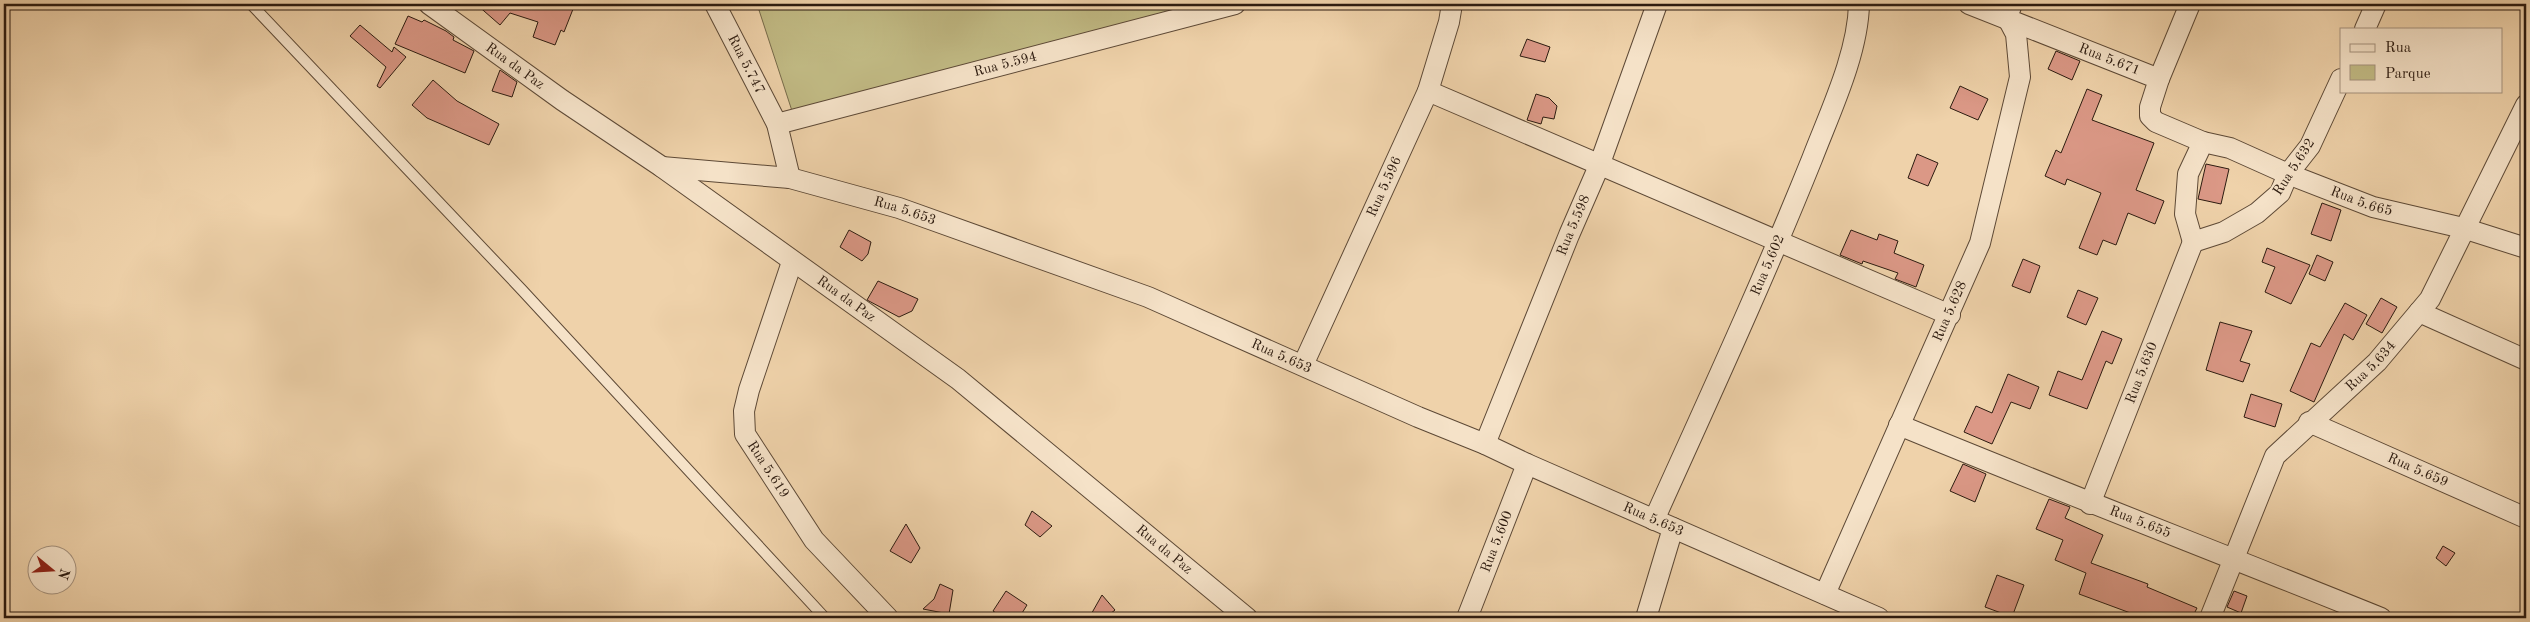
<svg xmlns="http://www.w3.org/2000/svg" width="2530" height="622" viewBox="0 0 2530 622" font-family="'Old Standard TT',serif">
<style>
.green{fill:#c1ba84;stroke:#766a4a}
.building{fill:#db9886;stroke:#2c1b10}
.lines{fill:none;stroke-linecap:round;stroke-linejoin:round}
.service-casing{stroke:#5d4936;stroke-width:12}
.minor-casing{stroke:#5d4936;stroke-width:22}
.service{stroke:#f5e2c8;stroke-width:10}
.minor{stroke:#f5e2c8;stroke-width:20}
.labels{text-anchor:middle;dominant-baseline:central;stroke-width:4.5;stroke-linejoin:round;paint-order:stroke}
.street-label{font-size:14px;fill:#2c1b10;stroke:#f5e2c8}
</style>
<rect width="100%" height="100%" fill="#efd2aa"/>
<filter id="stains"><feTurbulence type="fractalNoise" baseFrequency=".004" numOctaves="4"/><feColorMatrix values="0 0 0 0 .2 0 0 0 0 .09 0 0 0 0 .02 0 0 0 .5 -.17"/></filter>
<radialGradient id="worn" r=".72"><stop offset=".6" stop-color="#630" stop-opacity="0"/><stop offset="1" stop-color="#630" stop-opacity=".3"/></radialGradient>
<path class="green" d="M757,4H1196L794,117Z"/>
<path class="building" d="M476,4H575L564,32L561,30L555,45L533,37L538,22L510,13L500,25Z
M408,16L422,22L424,20L446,31L454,37L453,40L474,51L465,73L395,44Z
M360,25L392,52L394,47L406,57L380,88L377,86L386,67L350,36Z
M1527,39L1550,47L1545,62L1520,56Z
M2056,51L2080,61L2072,80L2048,69Z
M500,70L517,82L512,97L492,91Z
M433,80L457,101L499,124L489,145L427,118L412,105Z
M1960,86L1988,99L1978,120L1950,108Z
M2087,89L2102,95L2092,120L2154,143L2136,190L2164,201L2155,224L2128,213L2116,245L2103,240L2097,255L2079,248L2101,193L2067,179L2065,185L2045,176L2056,150L2061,153Z
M1536,94L1549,98L1557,106L1554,119L1543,117L1541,124L1527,120Z
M1917,154L1938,163L1928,186L1908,178Z
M2206,164L2229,169L2221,204L2198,199Z
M2322,203L2341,210L2331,241L2311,234Z
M849,230L871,242L868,254L862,261L840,247Z
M1851,230L1877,240L1879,234L1898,241L1894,253L1924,265L1916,287L1895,279L1898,273L1863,261L1862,264L1840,255Z
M2267,248L2310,265L2291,304L2265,292L2275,267L2262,262Z
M2317,255L2333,262L2325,281L2309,274Z
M2023,259L2040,266L2030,293L2012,286Z
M878,281L918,299L912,311L899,317L867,300Z
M2078,290L2098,298L2086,325L2067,317Z
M2381,298L2397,307L2382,333L2366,324Z
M2345,303L2367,315L2353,340L2344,334L2314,402L2290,391L2311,343L2320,347Z
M2220,322L2252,331L2240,361L2250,364L2243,382L2206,370Z
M2102,331L2122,339L2112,364L2106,361L2087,409L2049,395L2058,371L2082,380Z
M2008,374L2039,387L2030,409L2011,402L1992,444L1964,432L1976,406L1992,413Z
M2251,394L2282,404L2275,427L2244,417Z
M1963,464L1986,474L1975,502L1950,491Z
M2049,499L2070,507L2065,518L2103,535L2091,563L2148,584L2147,587L2197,608L2192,618H2144L2079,594L2086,573L2055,560L2063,540L2036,529Z
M1032,511L1052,526L1040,537L1025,525Z
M906,524L920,548L911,563L890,551Z
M2443,546L2455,553L2446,566L2436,558Z
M1997,575L2024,585L2012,617L1985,607Z
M940,584L953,590L949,614L923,609L934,599Z
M1006,591L1027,605L1019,618H1004L993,611Z
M2234,591L2247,596L2241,613L2227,607Z
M1102,595L1115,610L1105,618H1089Z"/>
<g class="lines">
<g class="service-casing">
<path id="service" d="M251,4L522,290L825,618"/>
</g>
<g class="minor-casing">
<g id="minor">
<path id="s1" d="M429,4L562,100L662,167L958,379L1247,618"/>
<path id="s2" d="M715,4L777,124L790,178"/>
<path id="s3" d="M1969,4L2159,79L2150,107V116L2156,122L2203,142L2230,148L2288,174L2373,207L2463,228L2526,248"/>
<path d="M2365,29L2376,4"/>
<path d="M2159,79L2190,4"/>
<path d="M1428,91L1950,315"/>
<path id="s4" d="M777,124L1235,4"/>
<path id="s5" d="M662,167L790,178L899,208L1148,297L1418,417L1485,444L1527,464L1879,618"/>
<path d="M2193,242L2224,232L2257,213L2280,193L2288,174L2310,146L2341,79"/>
<path d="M2193,242L2185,214L2188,174L2203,142"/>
<path id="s6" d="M792,262L749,390L744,411L745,434L814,540L888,618"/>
<path d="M2419,312L2526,360"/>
<path id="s7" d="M1303,365L1428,91L1449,22L1452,4"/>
<path id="s8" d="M2309,422L2526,518"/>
<path id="s9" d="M1899,425C2059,491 2220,553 2381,618"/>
<path id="s10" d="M1485,444L1569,235L1599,166L1657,4"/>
<path id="s11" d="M2090,504L2193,242"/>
<path id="s12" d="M1654,520C1708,400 1763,281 1812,159C1830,112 1858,54 1859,4"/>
<path id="s13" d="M1825,594L1980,243L2020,77L2016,34L2007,17L2012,4"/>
<path id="s14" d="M1467,618L1527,464"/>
<path d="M1646,618L1673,528"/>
<path id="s15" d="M2210,618L2275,456L2377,362L2430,299L2526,105"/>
</g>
</g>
<use href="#service" class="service"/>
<use href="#minor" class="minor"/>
</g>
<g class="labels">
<g class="street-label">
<text stroke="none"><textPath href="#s3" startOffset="151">Rua 5.671</textPath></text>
<text stroke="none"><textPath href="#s2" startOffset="68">Rua 5.747</textPath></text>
<text stroke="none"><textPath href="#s4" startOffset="236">Rua 5.594</textPath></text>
<text stroke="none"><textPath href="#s1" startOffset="106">Rua da Paz</textPath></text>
<text transform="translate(2294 167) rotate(-57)">Rua 5.632</text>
<text stroke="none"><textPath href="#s7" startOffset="196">Rua 5.596</textPath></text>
<text stroke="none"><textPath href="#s3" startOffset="472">Rua 5.665</textPath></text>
<text stroke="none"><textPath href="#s5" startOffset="248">Rua 5.653</textPath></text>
<text stroke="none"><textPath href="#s10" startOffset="236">Rua 5.598</textPath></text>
<text stroke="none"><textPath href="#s12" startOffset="279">Rua 5.602</textPath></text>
<text stroke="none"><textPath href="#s1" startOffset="511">Rua da Paz</textPath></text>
<text stroke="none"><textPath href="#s13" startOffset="309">Rua 5.628</textPath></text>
<text stroke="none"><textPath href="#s5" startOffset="652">Rua 5.653</textPath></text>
<text stroke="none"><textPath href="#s15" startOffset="306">Rua 5.634</textPath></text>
<text stroke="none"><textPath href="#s11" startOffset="141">Rua 5.630</textPath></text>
<text stroke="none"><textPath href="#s6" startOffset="222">Rua 5.619</textPath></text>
<text stroke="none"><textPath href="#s8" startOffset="119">Rua 5.659</textPath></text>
<text stroke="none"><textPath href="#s5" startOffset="1058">Rua 5.653</textPath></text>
<text stroke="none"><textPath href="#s9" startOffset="260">Rua 5.655</textPath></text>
<text stroke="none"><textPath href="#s14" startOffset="82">Rua 5.600</textPath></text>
<text stroke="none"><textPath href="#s1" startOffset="916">Rua da Paz</textPath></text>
</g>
</g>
<rect width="2530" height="622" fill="none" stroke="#efd2aa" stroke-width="20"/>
<rect x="5" y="5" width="2520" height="612" fill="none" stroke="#2c1b10" stroke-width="2.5"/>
<rect x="10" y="10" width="2510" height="602" fill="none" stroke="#2c1b10"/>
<rect x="2340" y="28" width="162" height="65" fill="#f5e2c8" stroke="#a5927e"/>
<rect x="2350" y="44" width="25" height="8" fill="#f5e2c8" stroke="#a5927e"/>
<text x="2385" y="52" font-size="15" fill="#2c1b10">Rua</text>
<rect x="2350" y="65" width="25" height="15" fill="#c1ba84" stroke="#a5927e"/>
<text x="2385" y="78" font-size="15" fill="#2c1b10">Parque</text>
<g transform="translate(52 570) rotate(108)"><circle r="24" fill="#f5e2c8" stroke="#a5927e"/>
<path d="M0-4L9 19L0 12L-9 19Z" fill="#8f2418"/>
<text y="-8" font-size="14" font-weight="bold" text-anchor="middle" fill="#2c1b10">N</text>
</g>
<rect width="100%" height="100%" filter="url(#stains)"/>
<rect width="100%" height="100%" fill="url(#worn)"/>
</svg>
